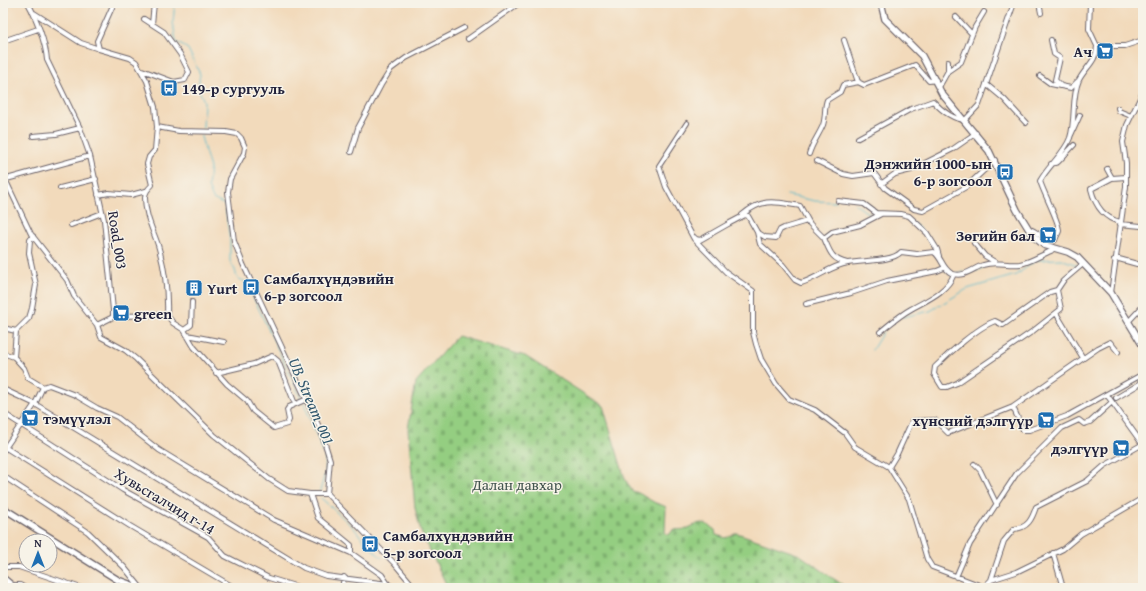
<svg xmlns="http://www.w3.org/2000/svg" width="1146" height="591" viewBox="0 0 1146 591" font-family="'Gentium Book Plus',serif">
<style>
.cemetery{fill:url(#cemetery-stones);stroke:#5b785e}
.lines{fill:none;stroke-linecap:round;stroke-linejoin:round}
.stream{stroke:#4bb6c9;stroke-width:1}
.street-casing{stroke:#6b6268;stroke-width:6}
.secondary-casing{stroke:#6b6268;stroke-width:8}
.street{stroke:#fff;stroke-width:4}
.secondary{stroke:#fff;stroke-width:5.5}
.labels{text-anchor:middle;dominant-baseline:central;stroke-width:3;stroke-linejoin:round;paint-order:stroke}
.poi-label{font-size:15px;font-weight:bold;fill:#22223b;stroke:#f7f3e8;text-anchor:start}
.street-label{font-size:15px;fill:#22223b;stroke:#f7f3e8}
.park-label{font-size:15px;fill:#445650;stroke:#f7f3e8}
.water-label{font-size:16px;font-style:italic;fill:#30566d;stroke:#f7f3e8}
</style>
<defs>
<pattern id="cemetery-stones" width="16" height="16" patternUnits="userSpaceOnUse"><rect width="16" height="16" fill="#94ce81"/><path d="M2 7V4a2 2 0 0 1 4 0v3zM10 15v-3a2 2 0 0 1 4 0v3z" fill="#7fb170"/></pattern>
</defs>
<rect width="100%" height="100%" fill="#f7f3e8"/>
<filter id="ink" filterUnits="userSpaceOnUse"><feTurbulence type="fractalNoise" baseFrequency=".025" numOctaves="2"/><feDisplacementMap in="SourceGraphic" scale="8" xChannelSelector="R" yChannelSelector="G"/><feConvolveMatrix kernelMatrix="1 2 1 2 8 2 1 2 1" color-interpolation-filters="sRGB"/></filter>
<filter id="wash" filterUnits="userSpaceOnUse"><feTurbulence type="fractalNoise" baseFrequency=".012" numOctaves="4" result="noise"/><feDisplacementMap in="SourceGraphic" scale="16" xChannelSelector="R" yChannelSelector="G"/><feGaussianBlur stdDeviation="0.9" result="paint"/><feColorMatrix in="noise" values="0 0 0 0 0 0 0 0 0 0 0 0 0 0 0 0 0 1.4 0 .05"/><feComposite in="paint" operator="in"/></filter>
<g filter="url(#wash)">
<rect width="100%" height="100%" fill="#f2dabb"/>
<path class="cemetery" d="M457,336L525,356L603,406L625,479L632,491C641,493 644,497 652,501C656,504 661,504 666,507L665,533L669,535L673,530C677,529 682,530 686,529C700,523 701,519 715,530L716,535L726,538L737,533L800,555L847,588H448L421,532L415,508L408,429L416,382Z"/>
<g class="lines">
<path class="stream" d="M175,3L173,22L176,42L188,49L200,74L198,88L204,101L203,130
M202,133L201,137L210,168L208,187L213,199L225,205L230,241V261L235,270L237,278L246,282L302,400
M787,195L815,201L836,202
M855,204L866,212L873,213
M912,222L924,233
M1036,260L1061,259L1077,265
M1012,266L1020,273
M976,271L984,267
M956,273L963,272
M903,317L930,311L967,289L1016,275L1034,262
M872,350L883,332
M304,403L325,457L326,470L320,491
M321,498L352,526L368,545L382,558"/>
</g>
</g>
<g filter="url(#ink)">
<g class="lines">
<g class="street-casing">
<path id="street" d="M28,3C36,17 46,44 47,60L80,128L90,156L104,220L113,310V317L97,325
M1039,3L1041,13
M1090,3L1089,29L1097,46H1125L1143,40
M34,13L81,43L99,49
M956,17L972,34
M152,24L154,3
M468,39L519,3
M844,40L858,82L864,85L915,65L929,81L936,80
M1051,40L1054,54L1060,58L1055,80L1061,86L1071,88L1078,81
M3,41L38,29
M948,62V71
M142,70L174,82L185,80L189,72L180,54L164,32L144,19
M1040,76L1051,84L1060,86
M986,84L1004,99L1026,123
M939,87L948,71L961,62L975,27L984,12
M1118,108L1119,111L1131,116
M687,123L659,166L666,187L694,239L726,272L753,291V332L756,344L761,359L776,384L789,399L815,410L845,433L855,447L889,467L909,499L927,559L932,567L987,588
M157,127L179,131L226,132L237,134L241,138L245,147L244,153L230,179L228,192L234,241L243,264L321,431L330,460L327,494L394,563L415,588
M1071,135L1080,115
M33,136L56,134L80,128
M858,138L911,109L933,101C941,110 952,119 965,120L979,105L1014,3
M351,152L358,128L381,85L391,69L406,58L464,28
M809,154C812,143 819,135 823,125C826,116 824,107 827,100L840,92L843,85L859,82
M3,158L5,179L31,234L67,280L74,296L97,325L101,337L125,350L136,359L214,435L269,479L288,491L310,494H327
M817,161L843,174L853,176L874,173L885,188L914,209L923,211L966,187L995,160
M1051,164L1058,162L1074,145
M1107,169L1112,178
M3,180L90,156
M881,184L895,174L911,170L953,149L976,133
M60,188L96,179
M98,195L109,193L131,195L146,191
M838,201L864,204L876,213L901,214L909,216L927,233L937,249L939,256
M742,215C764,197 775,202 800,206L810,224L824,238
M1120,222C1103,218 1095,205 1091,189L1112,178L1126,177
M728,224L745,215L748,216L757,232L760,244L783,265L795,280L801,283C818,278 830,266 848,263C863,260 892,262 901,252L917,254L934,252C942,258 942,268 951,273C962,279 974,268 983,265C996,260 1007,266 1020,264C1031,262 1041,255 1051,251L1054,248
M1120,224L1141,226
M71,225L102,213
M1029,229C1039,231 1043,243 1055,240C1056,237 1058,234 1059,231C1060,223 1043,192 1040,181C1048,166 1064,154 1070,138C1076,119 1071,98 1079,80C1085,68 1097,61 1097,46
M757,232L765,237L776,238L780,230L784,228L807,221
M694,237L696,239L700,240L730,223
M974,243L985,256L995,262
M1114,260L1119,259L1137,264
M847,263C831,259 830,252 824,238L832,232L860,225L881,214
M1057,290L1050,292L1003,325L995,321C978,327 948,354 935,367L934,374L942,387H947L957,383L1033,331L1061,309L1057,290L1063,281L1083,264
M1111,293L1126,187V163L1123,142L1127,125L1143,92
M806,304L851,293L887,281L937,271L944,268
M1056,313L1083,358
M167,315L173,323L184,330L194,347L227,384L247,401L253,411L274,428L287,424L289,420L287,410L289,407L307,399
M113,317L117,316L167,315C168,291 165,269 158,245C153,230 145,215 145,198C145,192 148,189 152,185L147,164L149,157L155,150L157,127L155,107L147,81L136,62L130,58L99,49L97,41L114,3
M1128,322L1143,306
M3,328L16,331
M184,330L191,325L192,302
M880,332C890,324 900,315 911,309C927,300 947,292 954,274
M187,335L224,342
M3,353L14,357
M216,373L254,364L272,356L278,361L295,404
M43,387L49,385L75,395L97,408L117,417L159,450L274,520L351,553L382,575L388,584L394,588
M3,389L35,404L304,568L326,576L388,584
M1107,395L1143,445
M1116,398L1143,382
M1013,407L1023,430H1029L1067,416L1143,374
M3,413L123,490L208,537L225,556L269,578L301,588
M3,446L130,526L235,588
M3,451L35,404L43,387L28,378L24,368L14,357L16,331L29,318L32,308L36,285L29,253L30,240L33,236
M974,464L980,470L997,505
M889,467L897,454L912,421L935,420L948,433L1013,407L1098,348L1110,342L1118,352
M3,476L88,532L124,567L141,588
M310,494L318,518L351,545V553
M1053,553L1063,588
M3,567H19L81,588
M956,577L970,544L1017,473L1062,428L1079,420L1084,424L1090,422L1112,402
M991,580L1004,541L1014,529C1028,528 1032,519 1036,507L1087,481L1104,466L1143,444
M12,585H20L25,588
M984,587L991,580L1016,572L1063,549L1081,534L1143,498
M342,588L344,577"/>
</g>
<g class="secondary-casing">
<path id="secondary" d="M881,3L885,19L922,56L942,94L989,151L1017,210L1033,236L1044,245L1068,252L1077,257L1111,293L1143,346
M3,508L118,580L140,588
M3,578L15,588"/>
</g>
<use href="#street" class="street"/>
<use href="#secondary" class="secondary"/>
</g>
</g>
<defs>
<g id="supermarket-square" transform="scale(0.9)"><rect x="-9" y="-9" width="18" height="18" rx="4" fill="#1f6fb2" stroke="#f7f3e8"/><path d="M-6-5.5h2.5l.6 2H6L4.5 2H-2.5L-4.4-4H-6ZM-1.5 3.2a1.3 1.3 0 1 0 .1 0ZM3 3.2a1.3 1.3 0 1 0 .1 0Z" fill="#fff"/></g>
<g id="bus-square" transform="scale(0.9)"><rect x="-9" y="-9" width="18" height="18" rx="4" fill="#1f6fb2" stroke="#f7f3e8"/><path d="M-5-6H5V4H4V6H2V4H-2V6H-4V4H-5ZM-3.5-4V0h7V-4ZM-3.5 1.2v1.5H-2V1.2ZM2 1.2v1.5H3.5V1.2Z" fill="#fff"/></g>
<g id="building-square" transform="scale(0.9)"><rect x="-9" y="-9" width="18" height="18" rx="4" fill="#1f6fb2" stroke="#f7f3e8"/><path d="M-4-6H4V6H1V3H-1V6H-4ZM-2.5-4.3h1.7v1.8h-1.7ZM.8-4.3h1.7v1.8H.8ZM-2.5-1h1.7V.8h-1.7ZM.8-1h1.7V.8H.8Z" fill="#fff"/></g>
</defs>
<g fill-rule="evenodd">
<use href="#supermarket-square" x="1105" y="51"/>
<use href="#bus-square" x="169" y="88"/>
<use href="#bus-square" x="1005" y="172"/>
<use href="#supermarket-square" x="1048" y="235"/>
<use href="#bus-square" x="251" y="287"/>
<use href="#building-square" x="194" y="288"/>
<use href="#supermarket-square" x="121" y="313"/>
<use href="#supermarket-square" x="30" y="418"/>
<use href="#supermarket-square" x="1046" y="420"/>
<use href="#supermarket-square" x="1121" y="448"/>
<use href="#bus-square" x="370" y="544"/>
</g>
<g class="labels">
<g class="poi-label">
<text x="1092" y="51" text-anchor="end">Ач</text>
<text x="182" y="88">149-р сургууль</text>
<text x="992" y="163" text-anchor="end">Дэнжийн 1000-ын<tspan x="992" dy="17">6-р зогсоол</tspan></text>
<text x="1035" y="235" text-anchor="end">Зөгийн бал</text>
<text x="264" y="278">Самбалхүндэвийн<tspan x="264" dy="17">6-р зогсоол</tspan></text>
<text x="207" y="288">Yurt</text>
<text x="134" y="313">green</text>
<text x="43" y="418">тэмүүлэл</text>
<text x="1033" y="420" text-anchor="end">хүнсний дэлгүүр</text>
<text x="1108" y="448" text-anchor="end">дэлгүүр</text>
<text x="383" y="535">Самбалхүндэвийн<tspan x="383" dy="17">5-р зогсоол</tspan></text>
</g>
<g class="street-label">
<text transform="translate(118 240) rotate(81)">Road_003</text>
<text transform="translate(165 501) rotate(31)">Хувьсгалчид г-14</text>
</g>
<g class="park-label">
<text x="517" y="484">Далан давхар</text>
</g>
<g class="water-label">
<text transform="translate(312 401) rotate(67)">UB_Stream_001</text>
</g>
</g>
<rect width="1146" height="591" fill="none" stroke="#f7f3e8" stroke-width="16"/>
<g transform="translate(38 553)"><circle r="19" fill="#f7f3e8" stroke="#a29fa3"/>
<path d="M0-3L7 15L0 10L-7 15Z" fill="#1f6fb2"/>
<text y="-6" font-size="11" font-weight="bold" text-anchor="middle" fill="#22223b">N</text>
</g>
</svg>
